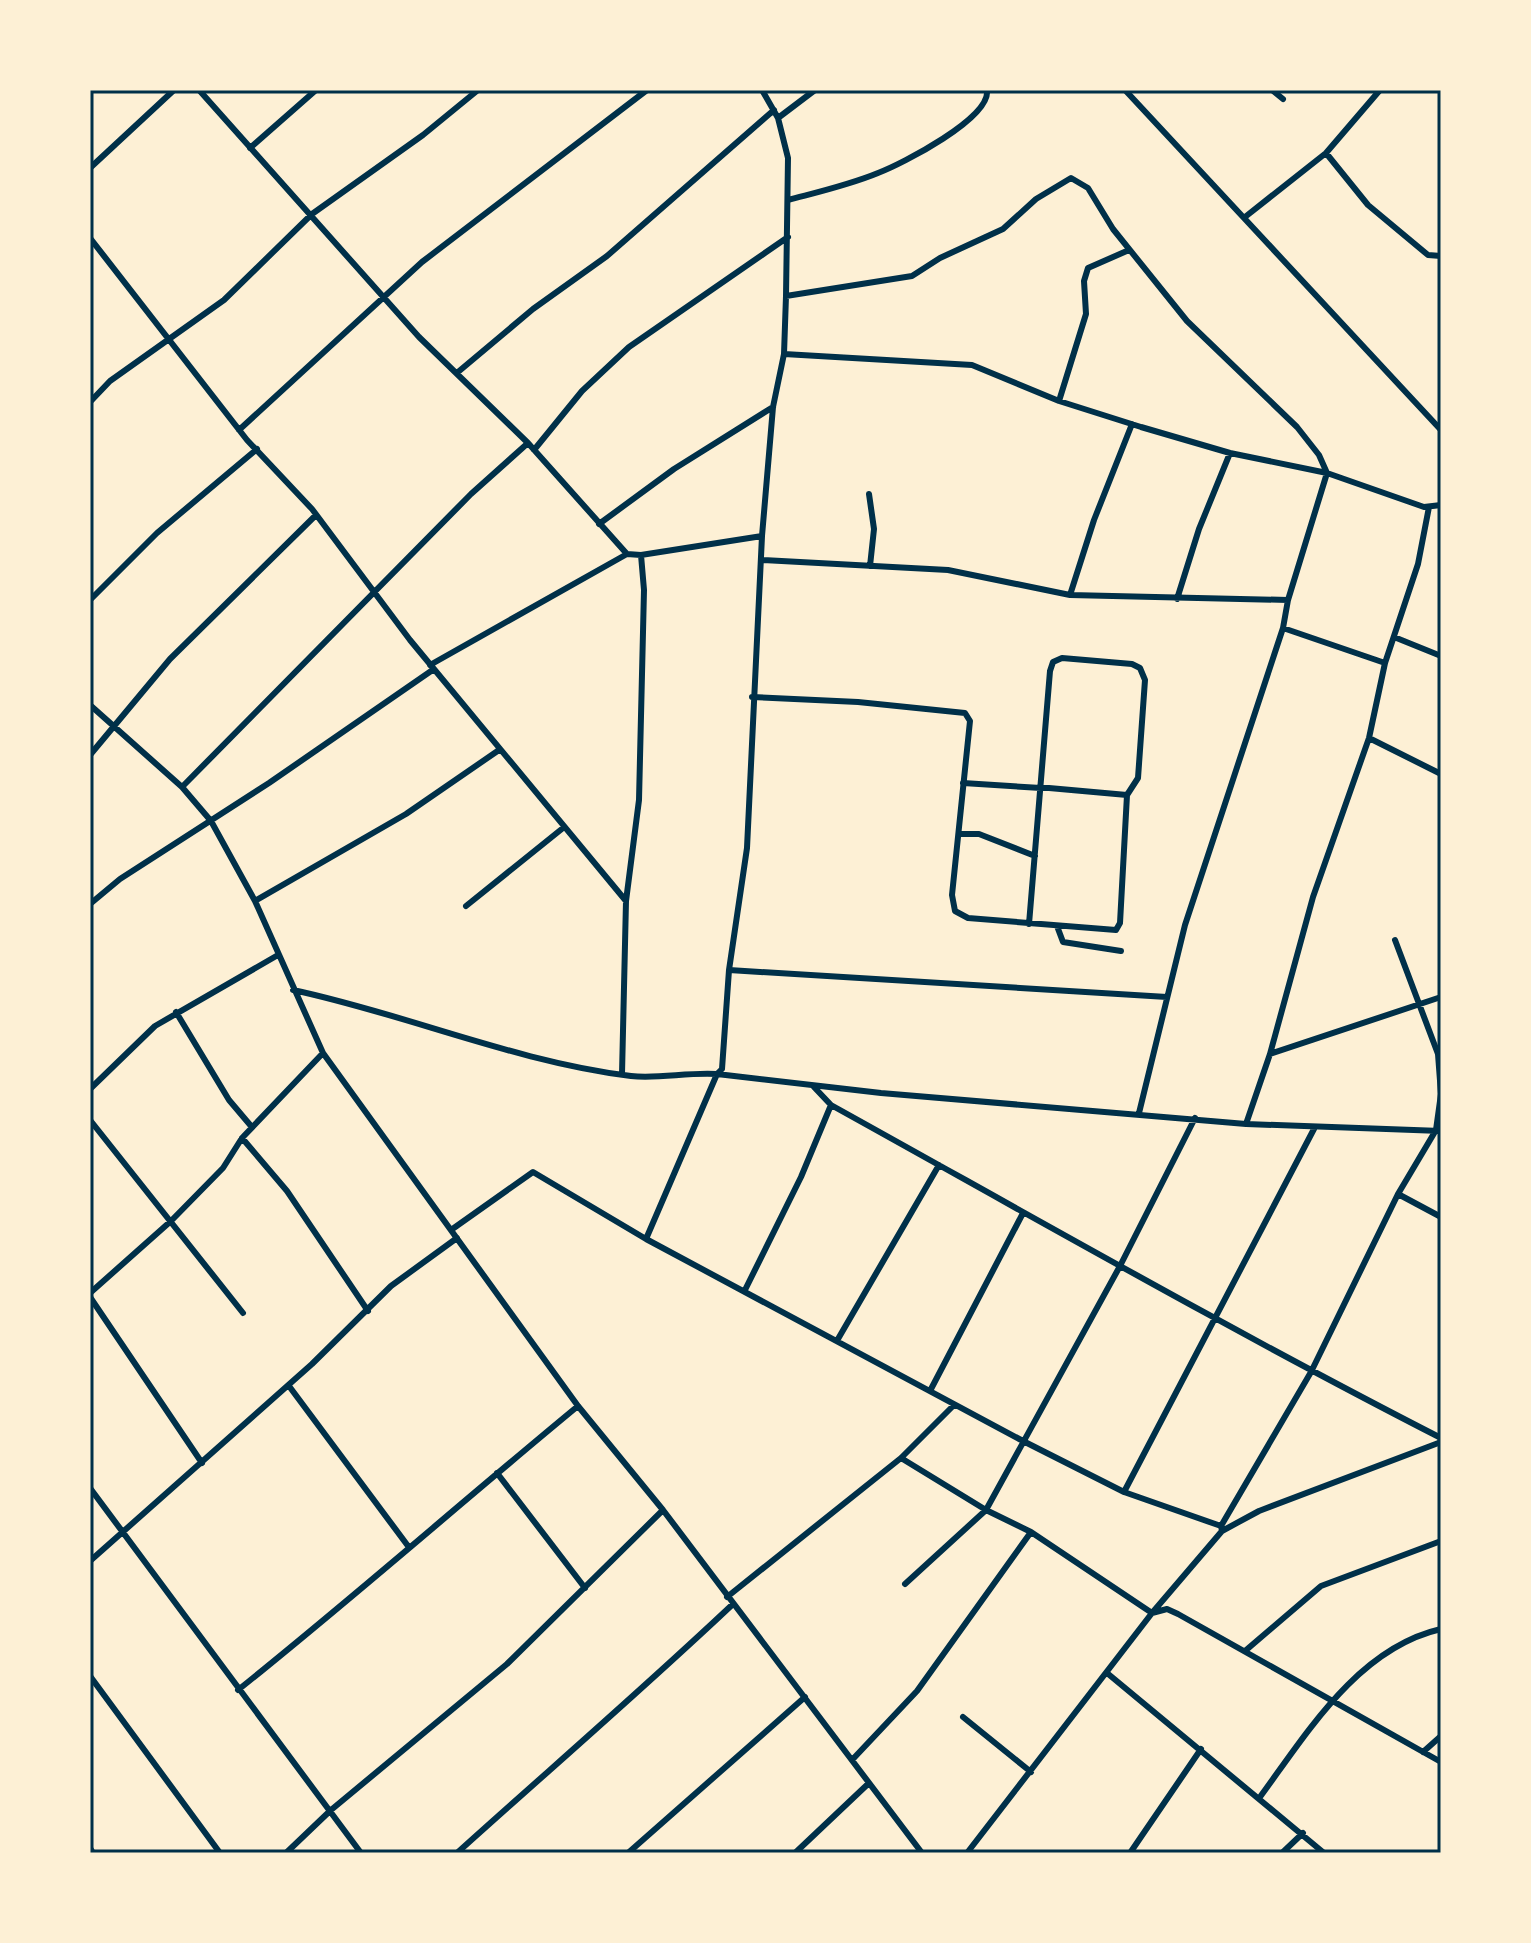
<svg xmlns="http://www.w3.org/2000/svg" width="1531" height="1943" viewBox="0 0 1531 1943" font-family="'PT Sans',sans-serif">
<style>
.lines{fill:none;stroke-linecap:round;stroke-linejoin:round}
.minor{stroke:#003049;stroke-width:6}
.neatline{fill:none;stroke:#003049;stroke-width:3}
</style>
<rect width="100%" height="100%" fill="#fdf0d5"/>
<g class="lines">
<path class="minor" d="M199,90L419,337L528,443L627,554L641,555L644,590L639,800L626,901
M1125,90L1441,430
M1272,90L1283,99
M778,118L815,90
M250,148L316,90
M1326,153L1368,205L1428,255L1441,256
M90,168L174,90
M788,200C818,192 849,185 878,173C902,164 991,118 987,90
M1245,217L1326,153L1380,90
M90,238L247,440L312,509L410,640L626,901L622,1074
M786,296L912,276L940,258L1003,229L1036,199L1071,178L1088,188L1113,229L1187,321L1297,427L1319,455L1327,473L1288,600L1283,628L1185,925L1139,1113
M784,354L972,365L1059,401L1141,427L1230,453L1327,473L1424,507L1441,505
M458,372L533,309L607,256L774,110
M1059,401L1086,314L1084,281L1088,268L1129,250
M90,402L110,381L224,300L312,214L423,135L478,90
M239,430L422,262L647,90
M534,450L582,391L629,347L788,237
M869,494L874,529L870,566
M599,524L674,469L773,407
M641,555L762,536
M763,560L948,570L1070,595L1288,600
M1070,595L1094,520L1132,424
M1177,599L1199,529L1230,453
M90,600L157,533L257,449
M1283,628L1385,663
M1394,637L1441,656
M430,665L627,554
M752,697L858,702L965,713L970,721L952,895L955,911L968,918L1116,930L1120,923L1127,795
M90,705L182,787L211,821L255,901L323,1053L578,1406L663,1510L922,1853
M1369,738L1441,774
M90,755L170,659L316,515
M963,783L1041,788H1049L1127,795L1138,778L1145,680L1140,668L1132,664L1062,658L1053,662L1050,671C1043,755 1036,840 1029,924
M182,787L471,494L528,443
M960,834H979L1035,856
M255,901L406,814L499,750
M90,904L120,879L269,783L434,669
M466,906L563,828
M1057,926L1063,942L1121,951
M729,970L1167,997
M293,990C406,1014 516,1062 631,1076C659,1079 688,1072 717,1074L722,1069L729,970L747,848L762,536L773,407L784,354L786,296L788,158L778,118L762,90
M176,1012L229,1100L251,1126
M1270,1054L1441,997
M814,1087L831,1105C1033,1217 1234,1332 1441,1438
M90,1089L155,1026L278,955
M90,1120L243,1313
M1246,1124L1270,1054L1313,897L1369,738L1385,663L1418,564L1429,507
M242,1138L287,1191L368,1311
M1398,1194L1441,1217
M451,1230L533,1172L646,1239L1023,1441L1124,1492L1221,1526
M646,1239L717,1074L881,1093L1246,1124L1441,1131
M745,1290L801,1177L831,1105
M90,1293L171,1221L223,1168L242,1138L323,1053
M90,1297L202,1463
M838,1339L939,1165
M289,1386L408,1546
M930,1391L1023,1213
M901,1458L986,1510L1031,1532L1152,1613L1167,1609L1178,1614L1441,1762
M497,1473L585,1588
M90,1488L361,1853
M1124,1492L1315,1127
M1222,1531L1221,1526L1311,1372L1398,1194L1436,1130L1441,1094L1438,1054L1395,940
M90,1561L312,1364L391,1286L457,1238
M905,1584L986,1510L1120,1266L1195,1118
M727,1597L901,1458L954,1405
M1245,1651L1321,1586L1441,1541
M1107,1673L1324,1853
M90,1676L220,1853
M238,1690C353,1598 464,1500 578,1406
M963,1717L1031,1772
M1423,1752L1441,1736
M852,1760L917,1691L1031,1532
M1260,1797C1307,1733 1358,1648 1441,1629
M90,1848L93,1853
M286,1853L331,1810L507,1664L663,1510
M457,1853C549,1770 643,1689 733,1604
M628,1853L805,1697
M795,1853L869,1783
M967,1853L1152,1613L1222,1531L1259,1511L1441,1442
M1130,1853L1201,1749
M1282,1853L1303,1833"/>
</g>
<rect width="1531" height="1943" fill="none" stroke="#fdf0d5" stroke-width="184"/>
<rect x="92" y="92" width="1347" height="1759" class="neatline"/>
</svg>
